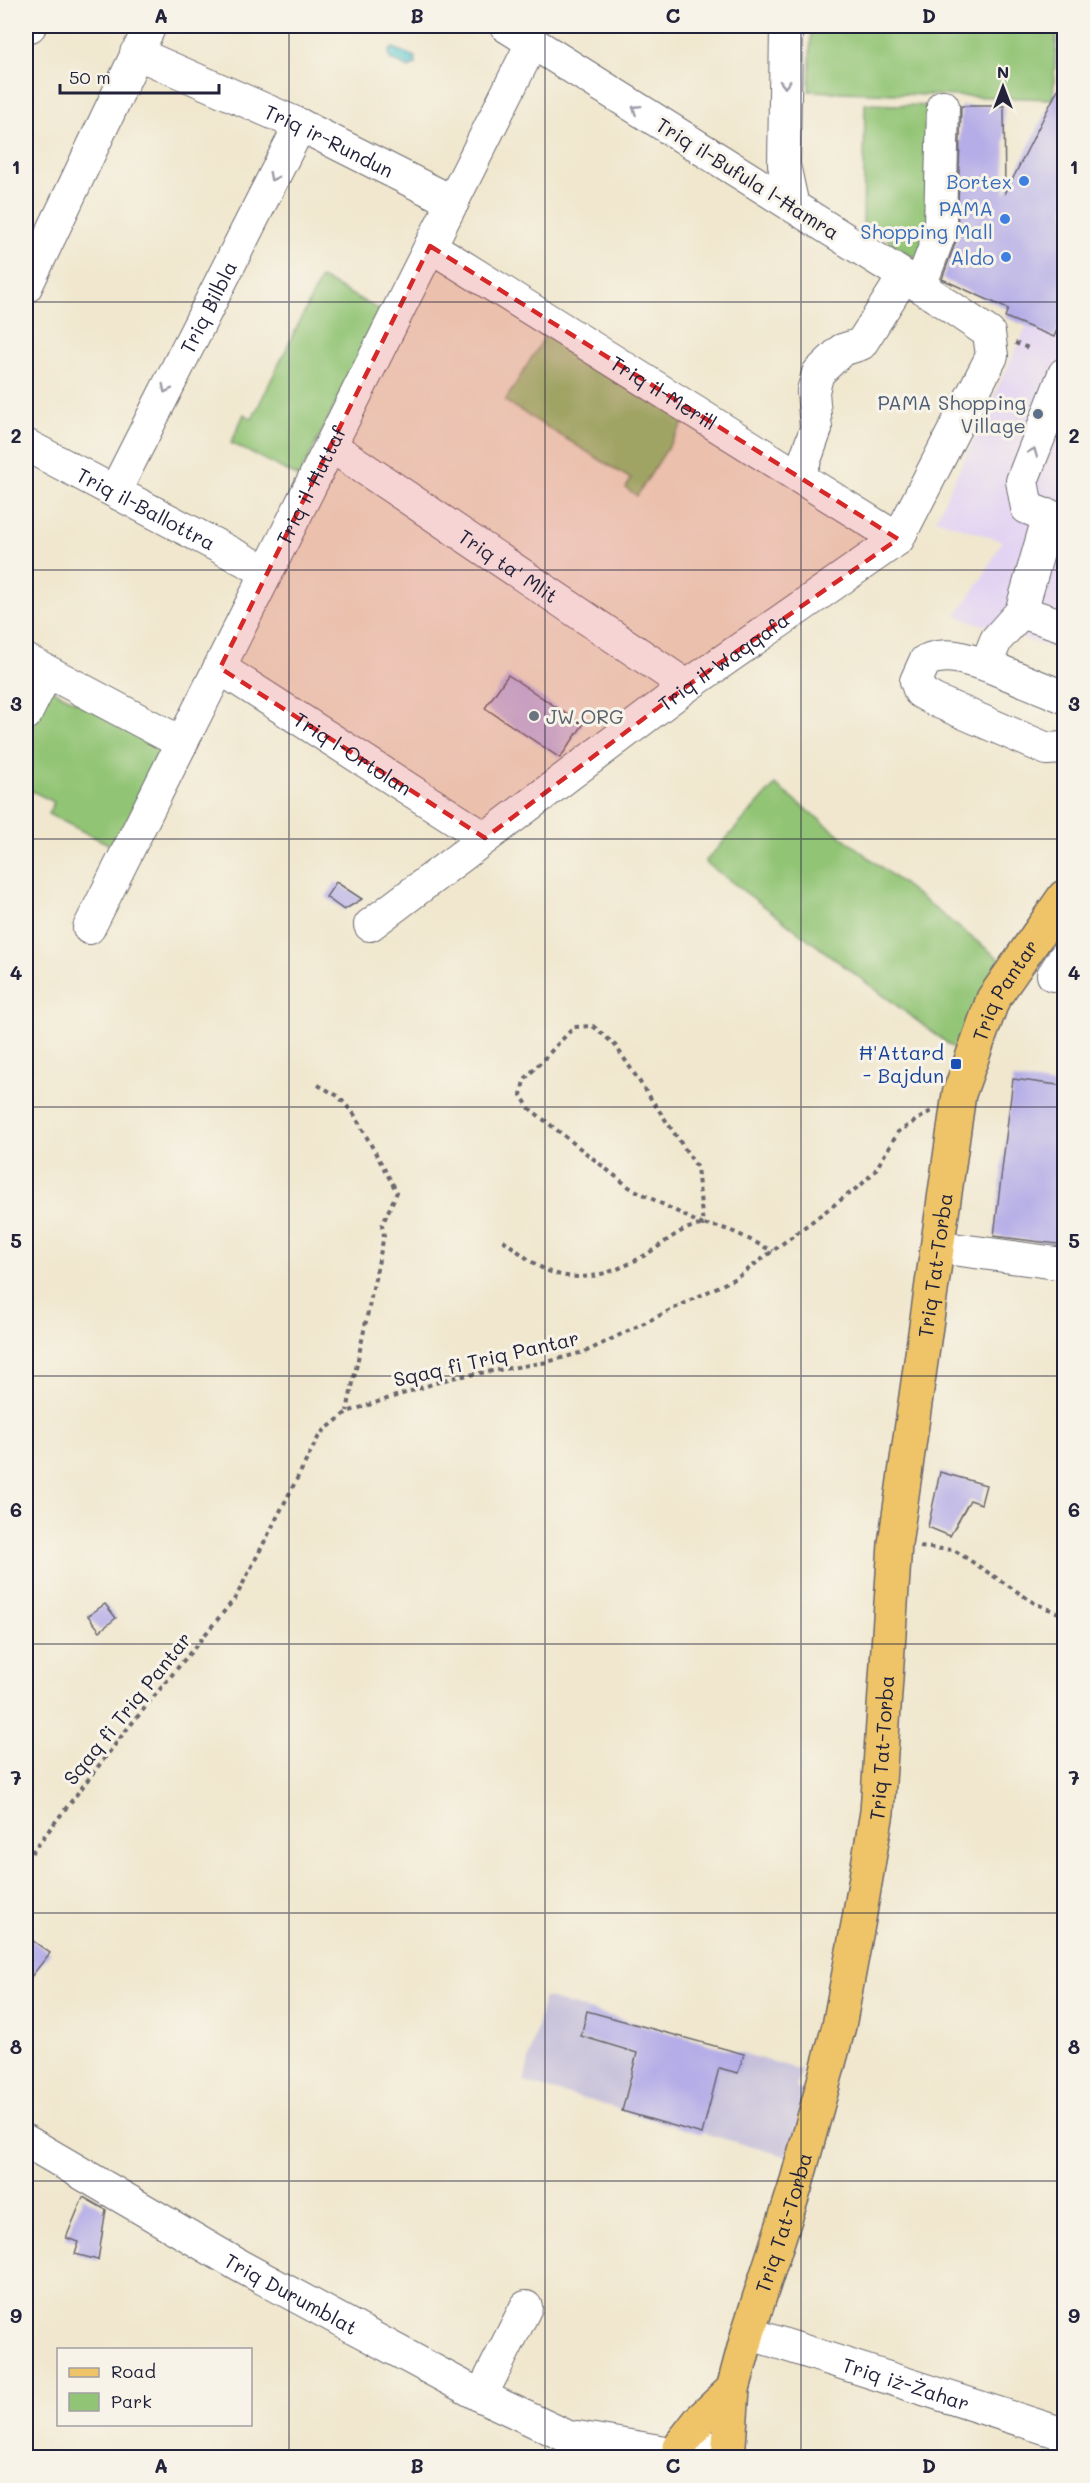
<svg xmlns="http://www.w3.org/2000/svg" width="1090" height="2483" viewBox="0 0 1090 2483" font-family="Mali,sans-serif">
<style>
.built{fill:#e3d3f3}
.industrial{fill:#c6c0da}
.green{fill:#92c475;stroke:#5a7358;stroke-width:1.5}
.water{fill:#56c4cd;stroke:#3c7384;stroke-width:1.5}
.building{fill:#b5ade7}
.lines{fill:none;stroke-linecap:round;stroke-linejoin:round}
.minor-casing{stroke:#6a676e;stroke-width:34}
.major-casing{stroke:#6a676e;stroke-width:36}
.path{stroke:#6a676e;stroke-width:4;stroke-dasharray:4.5 4.5;stroke-linecap:butt}
.minor{stroke:#fff;stroke-width:32}
.major{stroke:#efc469;stroke-width:33}
.oneway{stroke:#9c9ca7}
.marked{fill:#d62828;fill-opacity:0.2;stroke:#d62828;stroke-width:4.5;stroke-dasharray:12 8;stroke-linejoin:round}
.grid{fill:none;stroke:#22223b;stroke-width:1.5;stroke-opacity:0.55}
.shop-dot{fill:#3f7fe0;stroke:#f7f3e8;stroke-width:2}
.service-dot{fill:#5c6f8a;stroke:#f7f3e8;stroke-width:2}
.worship-dot{fill:#6b7280;stroke:#f7f3e8;stroke-width:2}
.transit-dot{fill:#1a4fb4;stroke:#f7f3e8;stroke-width:2}
.labels{text-anchor:middle;dominant-baseline:central;stroke-width:6;stroke-linejoin:round;paint-order:stroke}
.street-label{font-size:20px;fill:#22223b;stroke:#f7f3e8}
.shop-label{font-size:20px;fill:#366cbe;stroke:#f7f3e8;text-anchor:end}
.service-label{font-size:20px;fill:#4e5e75;stroke:#f7f3e8;text-anchor:end}
.worship-label{font-size:20px;fill:#5b616d;stroke:#f7f3e8;text-anchor:start}
.transit-label{font-size:20px;fill:#164399;stroke:#f7f3e8;text-anchor:end}
.neatline{fill:none;stroke:#22223b;stroke-width:2}
.grid-label{font-size:20px;text-anchor:middle;font-weight:bold;fill:#22223b}
</style>
<rect width="100%" height="100%" fill="#f7f3e8"/>
<filter id="ink" filterUnits="userSpaceOnUse"><feTurbulence type="fractalNoise" baseFrequency=".0167" numOctaves="2"/><feDisplacementMap in="SourceGraphic" scale="12" xChannelSelector="R" yChannelSelector="G"/><feConvolveMatrix kernelMatrix="1 2 1 2 8 2 1 2 1" color-interpolation-filters="sRGB"/></filter>
<filter id="wash" filterUnits="userSpaceOnUse"><feTurbulence type="fractalNoise" baseFrequency=".008" numOctaves="4" result="noise"/><feDisplacementMap in="SourceGraphic" scale="24" xChannelSelector="R" yChannelSelector="G"/><feGaussianBlur stdDeviation="1.35" result="paint"/><feColorMatrix in="noise" values="0 0 0 0 0 0 0 0 0 0 0 0 0 0 0 0 0 1.4 0 .05"/><feComposite in="paint" operator="in"/></filter>
<g filter="url(#wash)">
<rect width="100%" height="100%" fill="#f0e7ce"/>
<path class="built" d="M1058,26H1064V70L1056,66Z
M1064,311V652L956,616L981,580L1002,541L936,519L1027,326L1054,337Z"/>
<path class="industrial" d="M544,1997L801,2070L796,2088L812,2095L799,2160L524,2082Z"/>
<path class="green" d="M811,26H1057L1053,99L809,91Z
M865,104L935,106L932,229L863,227Z
M889,234H931L919,261L887,240Z
M321,278L382,311L299,477L231,443L244,414L252,419Z
M547,333L686,419L637,496L626,488L631,479L505,401Z
M49,688L167,748L116,848L48,814L54,802L26,788V733Z
M775,785L1001,960L959,1052L705,862Z"/>
<path class="water" d="M393,48L415,57L416,64L409,68L390,59L389,51Z"/>
<g id="blocks">
<path class="building" d="M1065,75V311L1054,337L1005,317L1008,309L942,279L957,238L961,106H1004L1005,194Z
M508,675L583,725L560,758L485,708Z
M336,882L362,899L344,910L326,897Z
M1013,1079L1065,1086V1245L994,1236Z
M940,1472L986,1485L981,1504L970,1500L950,1536L928,1527Z
M105,1604L116,1618L100,1631L88,1616Z
M26,1936L50,1953L26,1983Z
M587,2011L744,2054L738,2073L719,2068L702,2134L622,2111L637,2053L581,2036Z
M83,2197L106,2210L98,2260L75,2254L79,2242L66,2238Z"/>
</g>
</g>
<g filter="url(#ink)">
<use href="#blocks" fill-opacity="0" stroke="#6a676e" stroke-width="1.5"/>
<g class="lines">
<g class="minor-casing">
<g id="minor">
<path d="M786,26L784,165L793,206"/>
<path d="M26,27L30,26"/>
<path id="s1" d="M136,53L300,125L453,202"/>
<path id="s2" d="M430,246L898,539"/>
<path d="M920,286L939,236L940,225L943,106"/>
<path d="M26,287L150,26"/>
<path d="M1064,374L1022,481L1027,508L1064,522"/>
<path id="s3" d="M26,445L267,572"/>
<path id="s4" d="M331,446L687,686"/>
<path d="M795,474L805,460L816,429L813,391L818,373L842,350L861,344L904,276"/>
<path id="s5" d="M115,491L300,125"/>
<path d="M1049,515L1021,612L996,640L986,665L1064,697"/>
<path d="M1021,612L1064,626"/>
<path d="M26,660L182,743"/>
<path d="M986,665C965,659 946,651 925,661L916,681L920,692L934,700L1047,749L1064,748"/>
<path id="s6" d="M220,668L485,838"/>
<path d="M26,714L47,672"/>
<path id="s7" d="M370,925L687,686L898,539L992,356L989,333L920,286L506,26"/>
<path id="s8" d="M89,928L532,43"/>
<path d="M1053,975L1064,958"/>
<path d="M938,1247L1064,1264"/>
<path id="s9" d="M26,2141L240,2266L481,2396L564,2435L600,2458"/>
<path id="s10" d="M748,2333L1064,2434"/>
<path d="M481,2396L526,2307"/>
<path d="M577,2437L671,2453"/>
<path d="M667,2458C683,2440 708,2440 723,2458"/>
</g>
</g>
<g class="major-casing">
<g id="major">
<path d="M679,2447L700,2420L733,2389"/>
<path id="s11" d="M728,2458L733,2389L748,2333L795,2188L839,2026L859,1919L877,1812L895,1544L959,1094L993,999L1064,897"/>
</g>
</g>
<path class="path" d="M1015,343L1031,349
M593,1026L615,1045L697,1167L703,1225L629,1187L529,1108L521,1095L524,1080L574,1027Z
M318,1085L338,1096L354,1114L397,1192L382,1225L384,1236L347,1411
M503,1240C517,1250 532,1264 548,1271C587,1287 627,1268 659,1246C673,1236 687,1225 704,1225C728,1225 752,1242 773,1251
M920,1547L954,1550L1036,1604L1064,1615
M26,1860L124,1733L236,1597L320,1434L347,1412L451,1378L547,1362L587,1351L738,1277L862,1184L875,1171L898,1132L931,1111"/>
<use href="#minor" class="minor"/>
<use href="#major" class="major"/>
</g>
<defs><path id="oneway-chevron" d="M-2-3.5L2.5 0L-2 3.5" fill="none" stroke-width="1.6" stroke-linecap="round" stroke-linejoin="round" transform="scale(1.5)"/></defs>
<g class="oneway">
<use href="#oneway-chevron" transform="translate(785 84) rotate(91)"/>
<use href="#oneway-chevron" transform="translate(636 109) rotate(-148)"/>
<use href="#oneway-chevron" transform="translate(273 177) rotate(117)"/>
<use href="#oneway-chevron" transform="translate(166 389) rotate(117)"/>
<use href="#oneway-chevron" transform="translate(1033 452) rotate(-68)"/>
</g>
</g>
<path class="marked" d="M430,246L898,539L687,686L485,838L220,668Z"/>
<path class="grid" d="M289,26V2458M545,26V2458M801,26V2458M26,302H1064M26,570H1064M26,839H1064M26,1107H1064M26,1376H1064M26,1644H1064M26,1913H1064M26,2181H1064"/>
<g class="shop-dot">
<circle cx="1024" cy="181" r="6"/>
<circle cx="1005" cy="219" r="6"/>
<circle cx="1006" cy="257" r="6"/>
</g>
<circle class="service-dot" cx="1038" cy="414" r="6"/>
<circle class="worship-dot" cx="534" cy="716" r="6"/>
<rect class="transit-dot" x="950" y="1058" width="12" height="12" rx="3"/>
<g class="labels">
<g class="street-label">
<text stroke="none"><textPath href="#s1" startOffset="212">Triq ir-Rundun</textPath></text>
<text transform="translate(748 178) rotate(32)">Triq il-Bufula l-Ħamra</text>
<text stroke="none"><textPath href="#s5" startOffset="206">Triq Bilbla</textPath></text>
<text stroke="none"><textPath href="#s2" startOffset="276">Triq il-Merill</textPath></text>
<text stroke="none"><textPath href="#s8" startOffset="495">Triq il-Ħuttaf</textPath></text>
<text stroke="none"><textPath href="#s3" startOffset="136">Triq il-Ballottra</textPath></text>
<text stroke="none"><textPath href="#s4" startOffset="214">Triq ta' Mlit</textPath></text>
<text stroke="none"><textPath href="#s7" startOffset="441">Triq il-Waqqafa</textPath></text>
<text stroke="none"><textPath href="#s6" startOffset="158">Triq l-Ortolan</textPath></text>
<text stroke="none"><textPath href="#s11" startOffset="1502">Triq Pantar</textPath></text>
<text stroke="none"><textPath href="#s11" startOffset="1215">Triq Tat-Torba</textPath></text>
<text transform="translate(486 1358) rotate(-13)">Sqaq fi Triq Pantar</text>
<text transform="translate(127 1708) rotate(-51)">Sqaq fi Triq Pantar</text>
<text stroke="none"><textPath href="#s11" startOffset="729">Triq Tat-Torba</textPath></text>
<text stroke="none"><textPath href="#s11" startOffset="243">Triq Tat-Torba</textPath></text>
<text stroke="none"><textPath href="#s9" startOffset="306">Triq Durumblat</textPath></text>
<text stroke="none"><textPath href="#s10" startOffset="166">Triq iż-Żahar</textPath></text>
</g>
<g class="shop-label">
<text x="1012" y="181">Bortex</text>
<text x="993" y="208">PAMA<tspan x="993" dy="23">Shopping Mall</tspan></text>
<text x="994" y="257">Aldo</text>
</g>
<g class="service-label">
<text x="1026" y="402">PAMA Shopping<tspan x="1026" dy="23">Village</tspan></text>
</g>
<g class="worship-label">
<text x="546" y="716">JW.ORG</text>
</g>
<g class="transit-label">
<text x="944" y="1052">Ħ'Attard<tspan x="944" dy="23">- Bajdun</tspan></text>
</g>
</g>
<rect width="1090" height="2483" fill="none" stroke="#f7f3e8" stroke-width="66"/>
<rect x="57" y="2348" width="195" height="78" fill="#f7f3e8" stroke="#a29fa3" stroke-width="1.5"/>
<rect x="69" y="2368" width="30" height="9" fill="#efc469" stroke="#a29fa3" stroke-width="1.5"/>
<text x="111" y="2378" font-size="18" fill="#22223b">Road</text>
<rect x="69" y="2393" width="30" height="18" fill="#92c475" stroke="#a29fa3" stroke-width="1.5"/>
<text x="111" y="2408" font-size="18" fill="#22223b">Park</text>
<g transform="translate(1003 87)" stroke="#f7f3e8" stroke-width="4.5" paint-order="stroke">
<path d="M0-4.5L10 22L0 15L-10 22Z" fill="#22223b"/>
<text y="-9" font-size="16" font-weight="bold" text-anchor="middle" fill="#22223b">N</text>
</g>
<path d="M60 84v9h159v-9" fill="none" stroke="#22223b" stroke-width="3"/>
<text x="69" y="84" font-size="18" fill="#22223b" stroke="#f7f3e8" stroke-width="4.5" paint-order="stroke">50 m</text>
<rect x="33" y="33" width="1024" height="2417" class="neatline"/>
<g class="grid-label">
<text x="161" y="23">A</text>
<text x="417" y="23">B</text>
<text x="673" y="23">C</text>
<text x="929" y="23">D</text>
<text x="16" y="174">1</text>
<text x="1074" y="174">1</text>
<text x="16" y="443">2</text>
<text x="1074" y="443">2</text>
<text x="16" y="711">3</text>
<text x="1074" y="711">3</text>
<text x="16" y="980">4</text>
<text x="1074" y="980">4</text>
<text x="16" y="1248">5</text>
<text x="1074" y="1248">5</text>
<text x="16" y="1517">6</text>
<text x="1074" y="1517">6</text>
<text x="16" y="1785">7</text>
<text x="1074" y="1785">7</text>
<text x="16" y="2054">8</text>
<text x="1074" y="2054">8</text>
<text x="16" y="2323">9</text>
<text x="1074" y="2323">9</text>
<text x="161" y="2473">A</text>
<text x="417" y="2473">B</text>
<text x="673" y="2473">C</text>
<text x="929" y="2473">D</text>
</g>
</svg>
